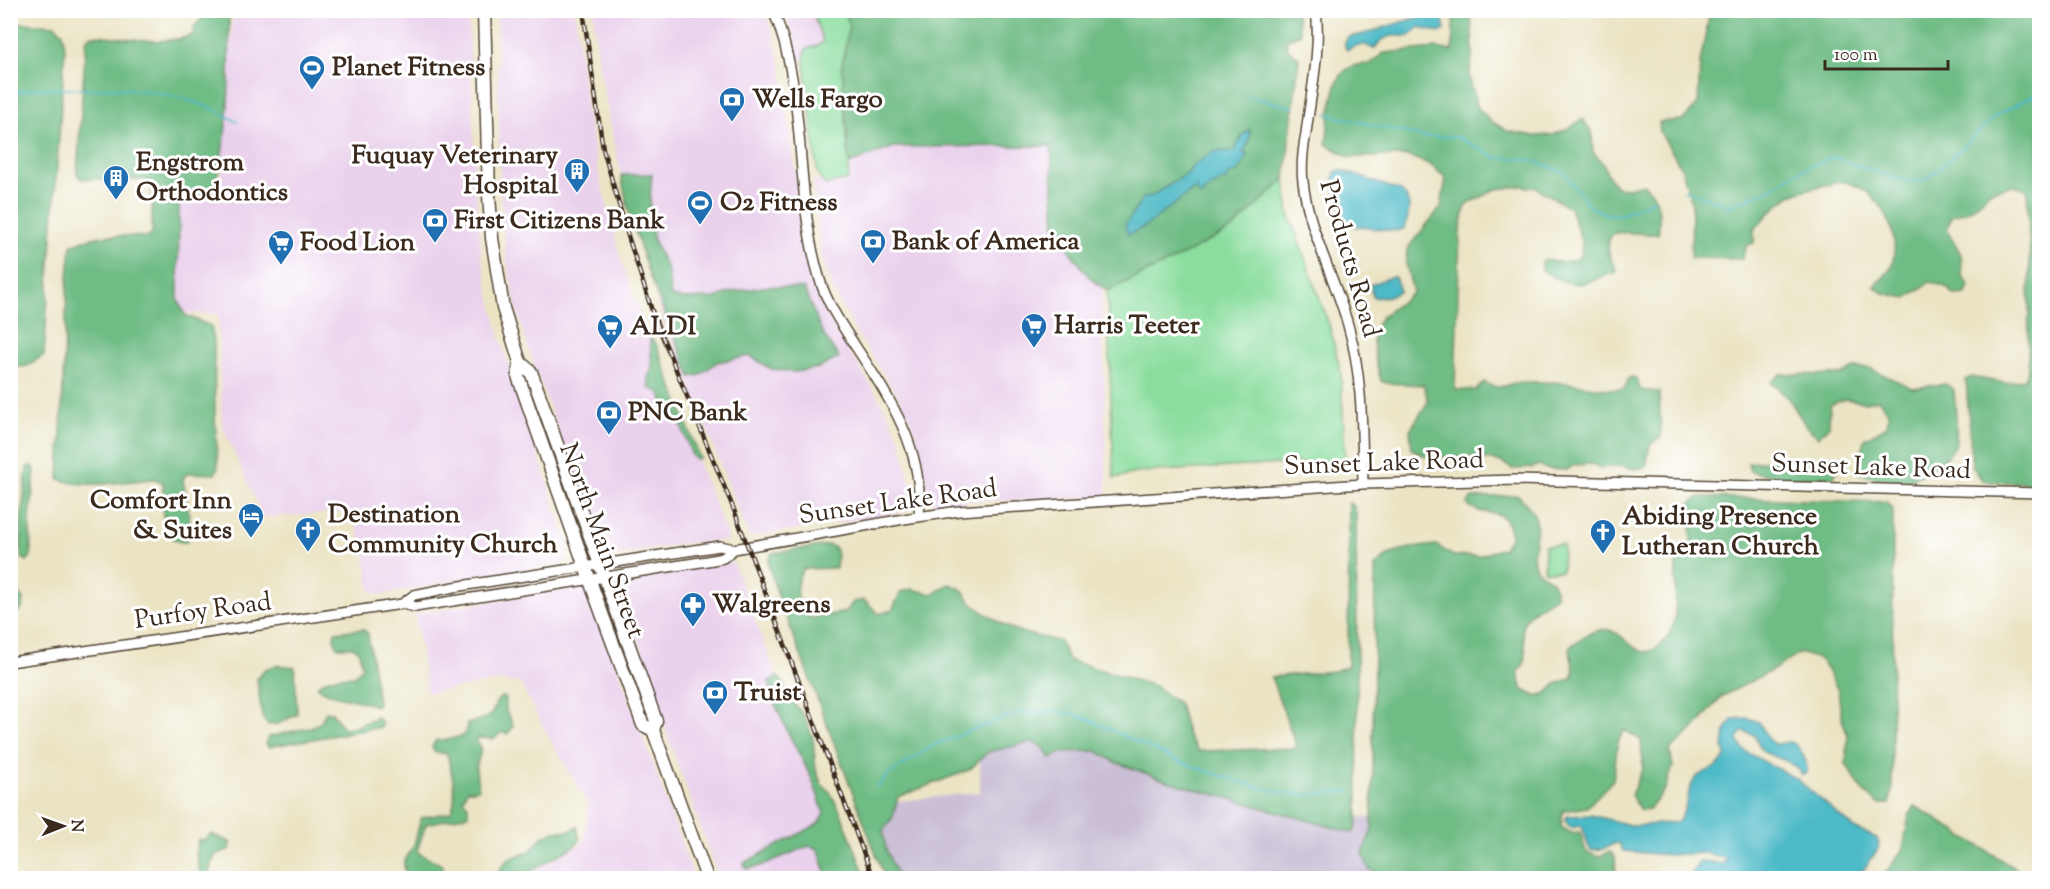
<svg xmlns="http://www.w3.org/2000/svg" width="2050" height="889" viewBox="0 0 2050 889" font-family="'Sorts Mill Goudy',serif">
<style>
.built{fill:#ead1ec}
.industrial{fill:#cabfd6}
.green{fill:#8add9e;stroke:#62845e;stroke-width:1.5}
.forest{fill:#6fbc85;stroke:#557352;stroke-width:1.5}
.water{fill:#4dbac7;stroke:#447272;stroke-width:1.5}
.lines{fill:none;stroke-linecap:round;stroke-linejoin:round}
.stream{stroke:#4dbac7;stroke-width:2}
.secondary-casing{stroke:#554637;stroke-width:12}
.highway-casing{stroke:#554637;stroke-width:15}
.secondary{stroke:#fff;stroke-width:9}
.highway{stroke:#fff;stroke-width:12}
.rail-casing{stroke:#3b2a1e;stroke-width:4.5}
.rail{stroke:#fff;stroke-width:2;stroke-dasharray:7;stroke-linecap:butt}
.labels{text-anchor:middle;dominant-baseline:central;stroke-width:6;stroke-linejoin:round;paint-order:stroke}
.poi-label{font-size:26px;font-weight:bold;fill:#3b2a1e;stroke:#fff;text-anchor:start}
.street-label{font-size:26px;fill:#3b2a1e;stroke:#fff}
</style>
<rect width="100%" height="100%" fill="#fff"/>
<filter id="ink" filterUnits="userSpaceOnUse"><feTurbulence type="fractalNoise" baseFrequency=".0167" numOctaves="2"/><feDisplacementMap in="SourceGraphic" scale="12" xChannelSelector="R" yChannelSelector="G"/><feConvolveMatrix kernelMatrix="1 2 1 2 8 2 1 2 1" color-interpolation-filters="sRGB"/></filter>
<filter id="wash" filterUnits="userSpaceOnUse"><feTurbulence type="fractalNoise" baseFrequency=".008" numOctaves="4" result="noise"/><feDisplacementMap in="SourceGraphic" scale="24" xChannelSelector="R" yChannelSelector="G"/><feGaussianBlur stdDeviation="1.35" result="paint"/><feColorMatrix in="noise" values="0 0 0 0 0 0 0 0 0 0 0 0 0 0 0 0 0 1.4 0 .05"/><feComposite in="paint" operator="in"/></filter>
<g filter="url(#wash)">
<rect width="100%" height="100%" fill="#ebe4c4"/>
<path class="built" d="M233,11H468L477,208L482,260L500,339L568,545L566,560L560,565L506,574L478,576L380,595L370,590L365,554L352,512L263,517L222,425L218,314L180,313L175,198L220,190Z
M497,11H575L586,109L599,174L620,256L646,330L729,541L686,543L617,555H609L604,553L600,548L526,342L516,307L506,257L500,190Z
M593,11H764L773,35L781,64L808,270L818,296L829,319L885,408L901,442L912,492L911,502L909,508L904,512L749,537L659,307L621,175L599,66Z
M785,11H815L827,49L797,62L792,32Z
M1051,146L1055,231L1102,289L1107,496L1032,501L980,500L935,504L931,501L928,494L923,464L916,436L906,412L896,393L856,332L833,289L822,256L813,181L848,180L849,164L894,147Z
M733,562L853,878H719L669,740L645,659L622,593L625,583L631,579Z
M573,588L586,589L591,594L694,878H522L584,842L589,805L548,736L520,683L499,681L427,693L415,614Z"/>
<path class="industrial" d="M1074,725L1351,816L1378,819L1455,878H892L864,805L980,792V742Z"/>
<path class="green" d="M812,11H846L849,26L842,65L849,163L848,180L826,185L820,179L817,171L804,59L806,49L817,46L823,41Z
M1285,179L1289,214L1329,324L1341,373L1345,456L1337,461L1141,472L1114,478L1107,291L1173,260L1232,229Z
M1545,545H1563L1562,571H1544Z"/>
<path class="forest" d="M209,11H229C230,71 231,133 213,191C198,199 192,193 179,204L178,300L185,315L211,326L214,342L215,416L218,467L215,474L187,473L183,479C185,494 195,531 186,542C157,543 163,501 163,482L154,479C127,481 84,490 59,479L67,287L71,246C95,232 122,236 149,237L152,232V182L143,180L81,179L77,173L86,40L91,35C124,36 163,48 194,34L193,28Z
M846,11H1294L1298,19L1300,34L1286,40L1287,48L1299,58L1285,179L1232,229L1173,260L1107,291L1089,277L1055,231L1051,146L894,147L849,164L842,65L849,26Z
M1454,11H1471L1473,53L1469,77L1478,108L1491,121L1507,131L1535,136L1553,135L1571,127L1581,120H1584L1585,124L1592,132L1593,152L1603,164L1610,179L1616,187L1628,188L1643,184C1660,195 1661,215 1658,234C1642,235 1628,230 1612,234C1604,246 1610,259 1617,271L1614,274C1604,273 1601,278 1592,281C1574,288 1557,280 1542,270V262L1546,259L1554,262H1564L1576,260L1581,255L1582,243L1570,208L1537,188L1523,186L1496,189L1466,205L1460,232L1455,389L1459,390H1476L1484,382C1503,393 1506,382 1524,382C1539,382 1553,382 1567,383C1587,385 1604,391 1624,389L1629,378L1633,377L1637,379L1640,390L1659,392L1661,437L1650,445L1646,467L1634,469L1623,466L1600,468L1592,464L1574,465L1567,470L1546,469L1539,465L1532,468L1513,469L1499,461L1472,457L1455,458L1425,456L1412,449L1410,430L1428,402L1424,385L1386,383L1381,381C1377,364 1366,335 1380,319C1387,310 1403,303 1413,292L1406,265L1407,249L1441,207L1446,178L1429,164L1408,156L1349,157L1326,144C1328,128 1332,83 1343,73C1350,65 1360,64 1370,64L1384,53L1436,48L1452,51Z
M1710,11H2039V483L1992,482L1982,480L1972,465L1966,380L1971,377L2006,383L2025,379L2028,368L2030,250L2027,189L2013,185L1991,191L1972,209L1951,216L1947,230L1961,254L1962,275L1969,285L1966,294L1954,295L1946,287L1930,282L1907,298L1883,293L1874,286C1879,281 1887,275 1890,269C1905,237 1880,187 1844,182C1839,181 1832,184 1826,185C1816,187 1801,190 1791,195C1777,203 1765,218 1754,230V243L1747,245L1742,259L1691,258L1692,204L1681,167L1660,132L1659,122L1683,120L1698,104L1700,63Z
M22,23L55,25L63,33L65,49L44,355L27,366L11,368L10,27Z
M652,174L650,199L653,239L668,271L671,296L684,299L715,298L731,292L770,286L804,289L823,334L839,358L819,368L795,372L771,369L750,356L717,362L700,375L691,377L650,278L628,209L621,175Z
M650,338L656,344L700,458L696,459L692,456L678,417L662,407L663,400L661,393L649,388L648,377L652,368Z
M1854,368H1869L1912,388L1946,384L1954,390C1955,400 1958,438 1955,445C1950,459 1921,477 1907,480C1892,483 1871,478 1857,472L1864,439L1886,427L1889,414L1880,400L1863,402L1845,399L1830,405L1829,426L1818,437L1806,426L1788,397L1771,383L1781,374L1841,375Z
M1822,459H1834L1839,468L1833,478H1781L1750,471L1748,463L1774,460L1799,464Z
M31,465L35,469L30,520L31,556L27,561L21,557V523L27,468Z
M1518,495C1523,501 1530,507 1534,514C1542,530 1529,549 1535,566C1542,582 1555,572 1556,596C1546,604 1533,608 1526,619C1517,632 1529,647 1525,661C1524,665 1520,669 1518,673L1523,690L1535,696L1547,693L1556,684L1572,678C1577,663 1568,662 1571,646C1582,638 1595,627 1609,630C1630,635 1638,668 1663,642C1669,636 1674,626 1675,618C1676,599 1675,581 1676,562L1683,555L1691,553V503L1699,497L1887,502L1893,509L1892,793L1889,804H1879L1862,790L1846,764L1848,737L1841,715L1838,690L1821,660L1800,653L1773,670L1721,697L1698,725L1670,750L1673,767L1665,789L1650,809L1640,810L1631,795L1643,769L1641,740L1625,730L1618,741L1613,780L1587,807L1563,811L1561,827L1571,833L1580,832L1586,852L1600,856L1610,852L1615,857L1616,878H1391L1369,869L1363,854L1372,829L1375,566L1388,555L1410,548L1436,545L1453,556H1478L1503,548L1511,537C1506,501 1484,521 1467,504L1472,498Z
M1349,503L1353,505L1356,512L1358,812L1357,826L1353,833L1167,781L1115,762L1097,751L1064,752L1050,758L1044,748L1032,742L988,752L969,770L898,797L893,817L883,831L886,849L898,878H885L775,587L768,562L772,553L828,545L835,547L837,557L836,568L803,569C792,589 796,602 811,618L846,612L853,602L864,600L879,614L892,610L901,592L911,589L933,594L949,584C970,590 962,596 976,607C983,612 991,617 999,622C1018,634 1040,636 1061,642L1068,660L1155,686L1179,704L1188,736L1198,751L1297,748L1271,677L1334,671L1348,666Z
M10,591H16L23,599L22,609L11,616Z
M363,629L368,634L378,703L376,706C357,698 332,699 317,686C327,676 341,677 354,676L362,667L359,652L353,647H337L334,638L335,632Z
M278,665L295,667L297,714L278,724L268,725L262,717L257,679L265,669Z
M777,676L785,685V692L804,716L813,738L816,770L822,785L830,792L841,813L866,878H828L818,849L809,846L760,866L748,869L745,867L744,863L818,824L824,814C820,802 816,789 811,777C796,746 776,716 769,681Z
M502,697L506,698V712L510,718L513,727L507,734L502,732L494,739L479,738L476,740C485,754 478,754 476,768C476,775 477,781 479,788L475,790H467L463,799L468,806V815L426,824L417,851C425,859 434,859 443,866L442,878H405L404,861L414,845L421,818L451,812C459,797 451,770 447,754L435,752L432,747L436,740C446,742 453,738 463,736L466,732L467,724C474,722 487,719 491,714C497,707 493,702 502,697Z
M326,712H332L343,728L358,726L376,717L382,723L381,727L268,747L266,742L268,737L308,728L320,723Z
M1915,806L2031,878H1882L1903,849L1909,816Z
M577,827L580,840L573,847L519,878H494L508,859L529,852L542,837L555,831H569Z
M211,834L230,842V849L215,855L211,866L209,878H201L196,854L198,840H205Z"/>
<path class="water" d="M1435,13L1442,14L1445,30L1439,33L1420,27L1410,36C1393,36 1385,33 1374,49C1361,42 1360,44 1347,50C1343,45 1345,42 1348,37C1363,36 1375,30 1389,26C1404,21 1419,18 1435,13Z
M1250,129L1249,142L1243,153H1247C1244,164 1240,174 1228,175L1227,180L1221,181L1215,186H1210L1209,190L1204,191L1202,196L1198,193L1196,187L1195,190L1190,192L1144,227L1128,235L1125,225L1143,198L1152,196L1187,174L1194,165L1212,152L1234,151L1243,135Z
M1341,170L1401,191C1413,201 1409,214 1405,228L1397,231L1350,226L1343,216L1340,208L1344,204L1339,203C1336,192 1330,181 1336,171Z
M1390,277H1395L1400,291C1391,296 1383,299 1373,297L1370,285Z
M1748,718L1759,722L1769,740L1774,744C1779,744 1786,742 1790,742C1801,744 1808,764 1807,773L1801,775C1797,761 1775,758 1764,752C1758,748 1758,740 1754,735L1742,731L1738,739L1741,747L1748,753L1797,779L1854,828L1877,838L1879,844L1878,849L1858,878H1697L1693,876L1692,872L1700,862L1706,861L1723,864L1726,859L1706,853L1667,855L1623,851L1620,844L1616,843L1603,849L1591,850C1585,844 1587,833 1581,826L1571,828L1565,821L1567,816L1591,815L1634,826L1678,822C1689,809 1685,791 1695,779C1706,766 1719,774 1726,753L1723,748C1724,737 1725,728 1733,719Z"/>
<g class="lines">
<path class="stream" d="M10,94C35,86 59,89 85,89C94,90 103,88 113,88C154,90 203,99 237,122
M1246,96L1295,108
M1326,114L1423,137H1457L1497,158L1528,159L1564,172L1590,207L1606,214L1620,215L1654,200
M1684,190L1730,206L1768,190L1797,172L1833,157L1894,178L1910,181H1923L1936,172L1997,115L2040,92
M877,787L888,775L934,745L1008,716L1026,712L1057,711L1073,714L1090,720L1180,762L1243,783L1279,792L1307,795L1351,791"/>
</g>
</g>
<g filter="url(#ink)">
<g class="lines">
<g class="secondary-casing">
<path id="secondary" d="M773,10C809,96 793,193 820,280C827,303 841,324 854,344C890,399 924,448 919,516
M1316,10C1321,50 1311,93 1306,133C1303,149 1301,166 1303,182C1309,232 1335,278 1348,325C1363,376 1362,432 1363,484
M402,604L414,595L454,587L720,546L734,549L904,519L959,511L1363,484L1516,480L2040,493
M10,662L402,604L415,607L707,561L723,558L734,549"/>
</g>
<g class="highway-casing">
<path id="highway" d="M484,10L489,195L492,238L503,308L520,362L518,376L594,592L643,725L653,730
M520,362L531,372L548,419L656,721L653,730L707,878"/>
</g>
<use href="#secondary" class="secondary"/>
<use href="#highway" class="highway"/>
<g class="rail-casing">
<path id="rail" d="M583,10L603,149L628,236L653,314L734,510L873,878"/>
</g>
<use href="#rail" class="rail"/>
</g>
</g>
<defs>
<g id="stadium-pin" transform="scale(1.35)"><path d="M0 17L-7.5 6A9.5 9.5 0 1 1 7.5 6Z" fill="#1f6fb2" stroke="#fff"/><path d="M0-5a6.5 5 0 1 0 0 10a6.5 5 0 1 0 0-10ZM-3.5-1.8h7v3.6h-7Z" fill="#fff"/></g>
<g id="bank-pin" transform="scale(1.35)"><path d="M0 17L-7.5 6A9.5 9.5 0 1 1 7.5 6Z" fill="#1f6fb2" stroke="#fff"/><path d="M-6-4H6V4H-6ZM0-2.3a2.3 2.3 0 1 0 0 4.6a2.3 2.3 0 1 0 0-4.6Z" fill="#fff"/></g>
<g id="building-pin" transform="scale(1.35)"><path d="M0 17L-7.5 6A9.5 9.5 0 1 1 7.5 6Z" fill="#1f6fb2" stroke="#fff"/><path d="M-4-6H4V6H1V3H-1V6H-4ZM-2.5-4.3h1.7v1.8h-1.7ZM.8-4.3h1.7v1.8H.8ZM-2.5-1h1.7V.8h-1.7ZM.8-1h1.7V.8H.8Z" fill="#fff"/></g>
<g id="supermarket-pin" transform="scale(1.35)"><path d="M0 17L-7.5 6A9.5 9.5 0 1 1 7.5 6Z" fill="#1f6fb2" stroke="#fff"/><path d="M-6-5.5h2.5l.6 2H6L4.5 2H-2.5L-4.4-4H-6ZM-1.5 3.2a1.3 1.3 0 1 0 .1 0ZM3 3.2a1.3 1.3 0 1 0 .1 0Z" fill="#fff"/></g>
<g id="hotel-pin" transform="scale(1.35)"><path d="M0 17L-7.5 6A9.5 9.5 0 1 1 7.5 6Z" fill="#1f6fb2" stroke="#fff"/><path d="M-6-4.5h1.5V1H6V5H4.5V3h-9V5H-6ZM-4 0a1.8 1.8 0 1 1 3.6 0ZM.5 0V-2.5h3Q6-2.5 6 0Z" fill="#fff"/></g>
<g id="church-pin" transform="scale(1.35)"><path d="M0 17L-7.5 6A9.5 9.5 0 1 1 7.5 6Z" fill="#1f6fb2" stroke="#fff"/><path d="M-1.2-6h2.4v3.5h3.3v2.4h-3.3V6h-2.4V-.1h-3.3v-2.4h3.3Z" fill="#fff"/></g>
<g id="pharmacy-pin" transform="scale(1.35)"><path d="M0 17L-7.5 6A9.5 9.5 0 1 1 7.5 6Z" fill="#1f6fb2" stroke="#fff"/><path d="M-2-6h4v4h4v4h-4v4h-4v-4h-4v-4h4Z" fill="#fff"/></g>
</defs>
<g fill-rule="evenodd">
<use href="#stadium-pin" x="312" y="68"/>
<use href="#bank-pin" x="732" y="100"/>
<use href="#building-pin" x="577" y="171"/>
<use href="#building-pin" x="116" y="178"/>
<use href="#stadium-pin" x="700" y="203"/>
<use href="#bank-pin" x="435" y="221"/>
<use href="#bank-pin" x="873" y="242"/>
<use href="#supermarket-pin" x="281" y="243"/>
<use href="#supermarket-pin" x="1034" y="326"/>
<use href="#supermarket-pin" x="610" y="327"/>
<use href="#bank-pin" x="609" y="413"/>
<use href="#hotel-pin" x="251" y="516"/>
<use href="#church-pin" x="308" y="530"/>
<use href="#church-pin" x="1603" y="532"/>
<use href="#pharmacy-pin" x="693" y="605"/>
<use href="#bank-pin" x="715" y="693"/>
</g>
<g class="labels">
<g class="poi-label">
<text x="332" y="68">Planet Fitness</text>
<text x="752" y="100">Wells Fargo</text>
<text x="558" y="156" text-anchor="end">Fuquay Veterinary<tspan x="558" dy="30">Hospital</tspan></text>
<text x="136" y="163">Engstrom<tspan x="136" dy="30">Orthodontics</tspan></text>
<text x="720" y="203">O2 Fitness</text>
<text x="454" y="221">First Citizens Bank</text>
<text x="892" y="242">Bank of America</text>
<text x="300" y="243">Food Lion</text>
<text x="1054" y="326">Harris Teeter</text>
<text x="630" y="327">ALDI</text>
<text x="628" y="413">PNC Bank</text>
<text x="232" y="501" text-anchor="end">Comfort Inn<tspan x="232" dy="30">&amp; Suites</tspan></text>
<text x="328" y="515">Destination<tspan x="328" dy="30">Community Church</tspan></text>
<text x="1622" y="517">Abiding Presence<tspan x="1622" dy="30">Lutheran Church</tspan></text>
<text x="712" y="605">Walgreens</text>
<text x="734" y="693">Truist</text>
</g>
<g class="street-label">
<text transform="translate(1349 259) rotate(74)">Products Road</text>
<text transform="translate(1384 464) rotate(-2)">Sunset Lake Road</text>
<text transform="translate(1871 468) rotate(2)">Sunset Lake Road</text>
<text transform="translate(898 503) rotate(-8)">Sunset Lake Road</text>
<text transform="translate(601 541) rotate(70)">North Main Street</text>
<text transform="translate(203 612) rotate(-8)">Purfoy Road</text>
</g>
</g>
<rect width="2050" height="889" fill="none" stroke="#fff" stroke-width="36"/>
<g transform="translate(63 826) rotate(89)" stroke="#ffffff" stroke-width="4.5" paint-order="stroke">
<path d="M0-4.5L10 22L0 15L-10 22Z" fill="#3b2a1e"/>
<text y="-9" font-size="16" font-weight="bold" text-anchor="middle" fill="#3b2a1e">N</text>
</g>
<path d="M1825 60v9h123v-9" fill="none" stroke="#3b2a1e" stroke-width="3"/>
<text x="1834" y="60" font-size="18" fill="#3b2a1e" stroke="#ffffff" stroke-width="4.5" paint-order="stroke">100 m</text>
</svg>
